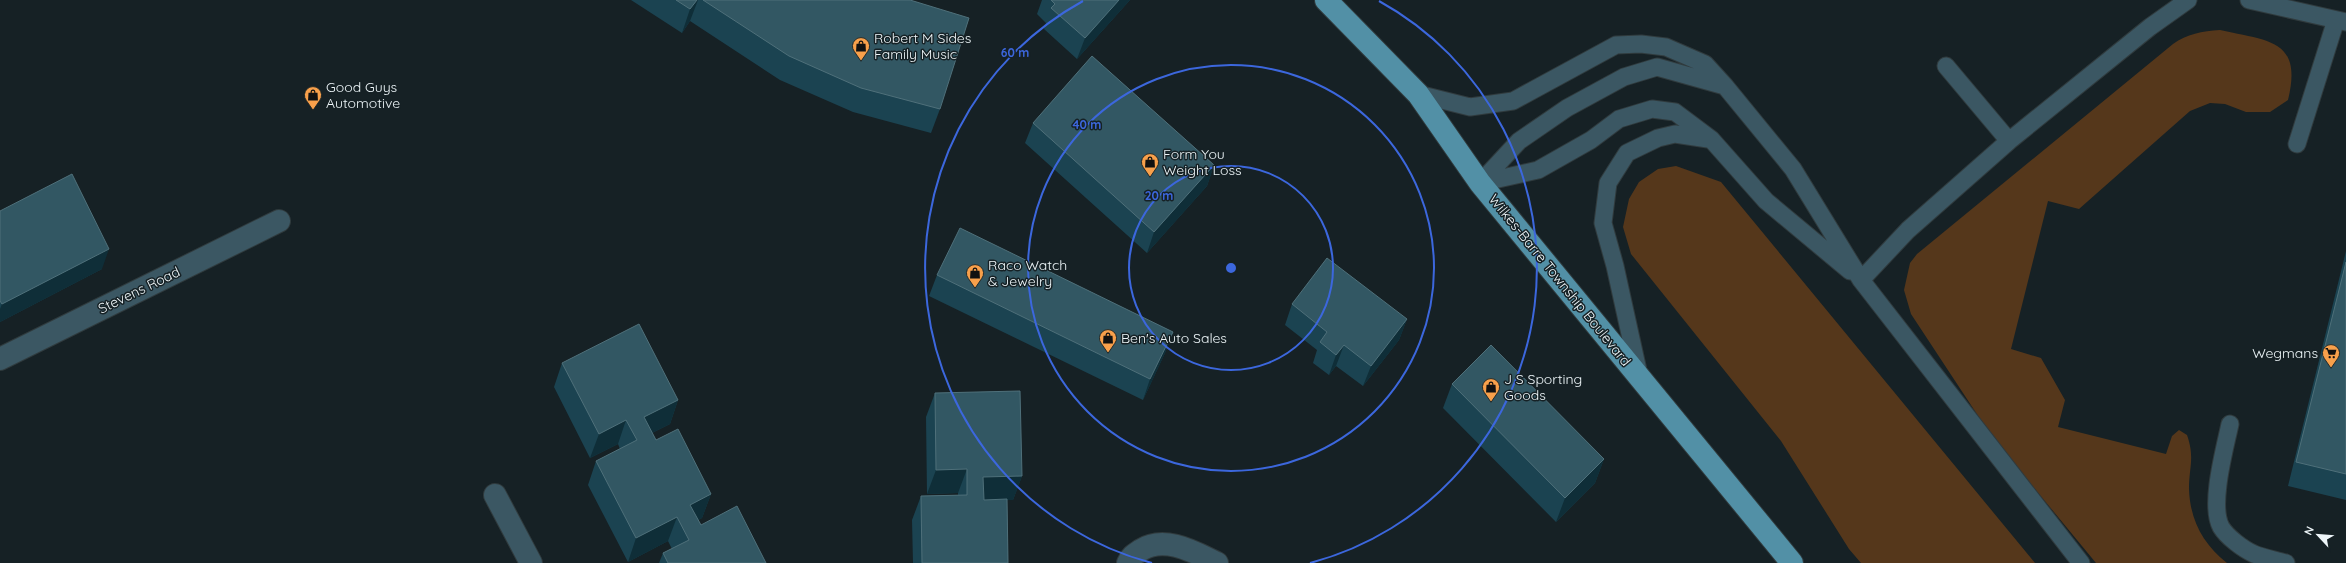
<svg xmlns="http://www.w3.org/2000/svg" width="2346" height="563" viewBox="0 0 2346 563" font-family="Quicksand,sans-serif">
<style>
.green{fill:#55371b}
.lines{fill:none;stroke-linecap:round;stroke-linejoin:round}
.service-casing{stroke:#303b3e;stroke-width:19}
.minor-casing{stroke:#303b3e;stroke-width:24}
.primary-casing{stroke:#303b3e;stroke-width:24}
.service{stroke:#3b5763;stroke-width:17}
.minor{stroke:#3b5763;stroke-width:22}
.primary{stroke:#5290a6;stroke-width:22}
.wall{fill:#1b4351}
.shaded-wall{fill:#0f2e38}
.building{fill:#325763;stroke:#4f707a}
.ring{fill:none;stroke:#3c67dd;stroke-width:2}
.labels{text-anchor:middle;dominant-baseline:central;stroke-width:3;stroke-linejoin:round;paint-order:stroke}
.poi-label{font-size:14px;fill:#eef6f9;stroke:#162125;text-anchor:start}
.street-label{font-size:14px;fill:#eef6f9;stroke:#162125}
.centre{fill:#3c67dd;stroke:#162125;stroke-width:2}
.ring-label{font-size:12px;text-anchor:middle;font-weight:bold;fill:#3c67dd;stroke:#162125;stroke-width:3;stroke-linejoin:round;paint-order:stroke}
</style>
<rect width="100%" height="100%" fill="#162125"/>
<path class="green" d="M2220,30C2268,41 2303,39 2288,100L2270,112H2246L2225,104L2210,103L2190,111L2079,209L2048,201L2011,349L2041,358L2065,400L2058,427L2166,454L2172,436L2179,430L2187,435C2195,458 2189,467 2189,489C2190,520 2203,544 2227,563H2096L1992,437L1911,314L1904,290L1910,263L1917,254L2173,44C2187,34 2202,31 2220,30Z
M1676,166L1721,182L2035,563H1861L1849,549L1781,441L1631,254L1623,227L1629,199L1639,182L1658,169Z"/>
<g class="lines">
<g class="service-casing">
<path id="service" d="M2249,0L2346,22
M1946,66L2009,141
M1418,94L1470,107L1513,101L1616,45L1641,44L1666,47L1705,64L1725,86
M2297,144L2336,20
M1480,183L1519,141L1567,108L1624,77L1657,67L1725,86L1793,169L1861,280L2081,563
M1480,183L1538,170L1591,140L1619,119L1652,109L1675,112L1711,139L1766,201L1850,271
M1861,280L1908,230L2009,141L2150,27L2188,0
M1639,375L1615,266L1603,223L1608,183L1627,153L1658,138L1675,134L1708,139
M2230,424C2225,448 2209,505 2221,527C2227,537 2243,549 2254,554C2264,558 2276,560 2286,563"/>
</g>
<g class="minor-casing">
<path id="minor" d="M0,359L279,221
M495,495L531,563
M1128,563C1131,556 1135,554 1141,550C1165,535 1194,552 1217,563"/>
</g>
<g class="primary-casing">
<path id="primary" d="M1326,0L1418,94L1480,183L1792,563"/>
</g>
<use href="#service" class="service"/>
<use href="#minor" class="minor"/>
<use href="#primary" class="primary"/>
</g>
<path class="wall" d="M631,0H910L940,109L931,133L853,112L780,80L690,21L682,33Z
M1042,0H1130L1077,59L1044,29L1046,23L1037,14Z
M1033,123L1214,165L1207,186L1147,253L1025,143Z
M0,211L102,269L0,322Z
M2346,251V500L2288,486Z
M937,275L1173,332L1165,353L1143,400L929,296Z
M1292,304L1407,319L1399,340L1363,386L1336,366L1329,375L1313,363L1317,350L1285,325Z
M562,363L678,400L670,424L652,433L656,440L711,494L702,518L698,520L701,525L766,563H659L663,553L672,549L668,541L628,562L588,485L596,461L620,449L618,444L590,458L554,387Z
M1452,384L1604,459L1595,483L1556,522L1443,408Z
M935,393L1022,476L1013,500H1007L1008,563H913L912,520L921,496L958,495V493L927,494L926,417Z"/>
<path class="shaded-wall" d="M697,0H698L690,21L682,33L690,9Z
M1119,0H1130L1077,59L1085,38Z
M1214,165L1207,186L1147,253L1154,232Z
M109,249L102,269L0,322V309L2,304Z
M1407,319L1399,340L1363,386L1371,366Z
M1173,332L1165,353L1143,400L1150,379Z
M1344,345L1336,366L1329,375L1336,355Z
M678,400L670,424L636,441L644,417Z
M626,420L618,444L590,458L599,434Z
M1604,459L1595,483L1556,522L1565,498Z
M967,469L958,493L927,494L936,470Z
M1022,476L1013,500L975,501L983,477Z
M711,494L702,518L683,528L690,505Z
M677,517L668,541L628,562L636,538Z"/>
<path class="building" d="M676,0H697L690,9Z
M703,0H910L969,18L940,109L861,88L789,56Z
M1051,0H1119L1085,38L1051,8L1055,4Z
M1092,56L1214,165L1154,232L1033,123Z
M72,174L109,249L2,304L0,301V211Z
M960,228L1173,332L1150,379L937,275Z
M1327,258L1407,319L1371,366L1344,345L1336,355L1320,342L1327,332L1292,304Z
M2346,262V474L2296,462Z
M639,324L678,400L644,417L656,440L678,429L711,494L690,505L701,525L737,506L766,563H668L663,553L689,540L677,517L636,538L596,461L637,440L626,420L599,434L562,363Z
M1491,345L1604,459L1565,498L1452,384Z
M1020,391L1022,476L983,477L984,500L1007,499L1008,563H922L921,496L967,495V469L936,470L935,393Z"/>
<g class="ring">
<circle cx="1231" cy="268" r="102"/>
<circle cx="1231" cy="268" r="203"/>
<path d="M1152 563A305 305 0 0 1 1083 1M1379 1A305 305 0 0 1 1310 563"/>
</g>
<defs>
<g id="shop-pin" transform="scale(0.9)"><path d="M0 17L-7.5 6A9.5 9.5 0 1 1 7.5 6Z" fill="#f8a04b" stroke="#162125"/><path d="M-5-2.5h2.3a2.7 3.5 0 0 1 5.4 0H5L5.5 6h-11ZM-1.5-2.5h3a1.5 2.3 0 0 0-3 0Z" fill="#111"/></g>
<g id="supermarket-pin" transform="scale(0.9)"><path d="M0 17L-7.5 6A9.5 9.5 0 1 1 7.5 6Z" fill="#f8a04b" stroke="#162125"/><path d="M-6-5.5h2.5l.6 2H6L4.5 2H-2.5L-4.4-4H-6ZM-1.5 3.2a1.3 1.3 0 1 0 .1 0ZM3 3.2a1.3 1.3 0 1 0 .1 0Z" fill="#111"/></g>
</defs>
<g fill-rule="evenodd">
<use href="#shop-pin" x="861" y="46"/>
<use href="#shop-pin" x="313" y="95"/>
<use href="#shop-pin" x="1150" y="162"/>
<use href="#shop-pin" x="975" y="273"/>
<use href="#shop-pin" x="1108" y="338"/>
<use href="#supermarket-pin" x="2331" y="353"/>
<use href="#shop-pin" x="1491" y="387"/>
</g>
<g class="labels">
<g class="poi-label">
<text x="874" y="38">Robert M Sides<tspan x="874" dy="16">Family Music</tspan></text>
<text x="326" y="87">Good Guys<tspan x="326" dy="16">Automotive</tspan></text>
<text x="1163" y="154">Form You<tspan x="1163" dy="16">Weight Loss</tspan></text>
<text x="988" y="265">Raco Watch<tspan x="988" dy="16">&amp; Jewelry</tspan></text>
<text x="1121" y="338">Ben's Auto Sales</text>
<text x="2318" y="353" text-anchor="end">Wegmans</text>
<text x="1504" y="379">J S Sporting<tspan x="1504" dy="16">Goods</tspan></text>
</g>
<g class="street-label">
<text transform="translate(1560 280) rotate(51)">Wilkes-Barre Township Boulevard</text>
<text transform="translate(139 290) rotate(-26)">Stevens Road</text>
</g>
</g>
<circle cx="1231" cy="268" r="6" class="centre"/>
<g class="ring-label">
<text x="1015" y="57">60 m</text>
<text x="1087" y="129">40 m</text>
<text x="1159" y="200">20 m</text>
</g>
<g transform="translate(2318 535) rotate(296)" stroke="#162125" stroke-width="3" paint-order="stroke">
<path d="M0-3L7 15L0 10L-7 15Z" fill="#eef6f9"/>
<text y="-6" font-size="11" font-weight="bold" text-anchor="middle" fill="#eef6f9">N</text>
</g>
</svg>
